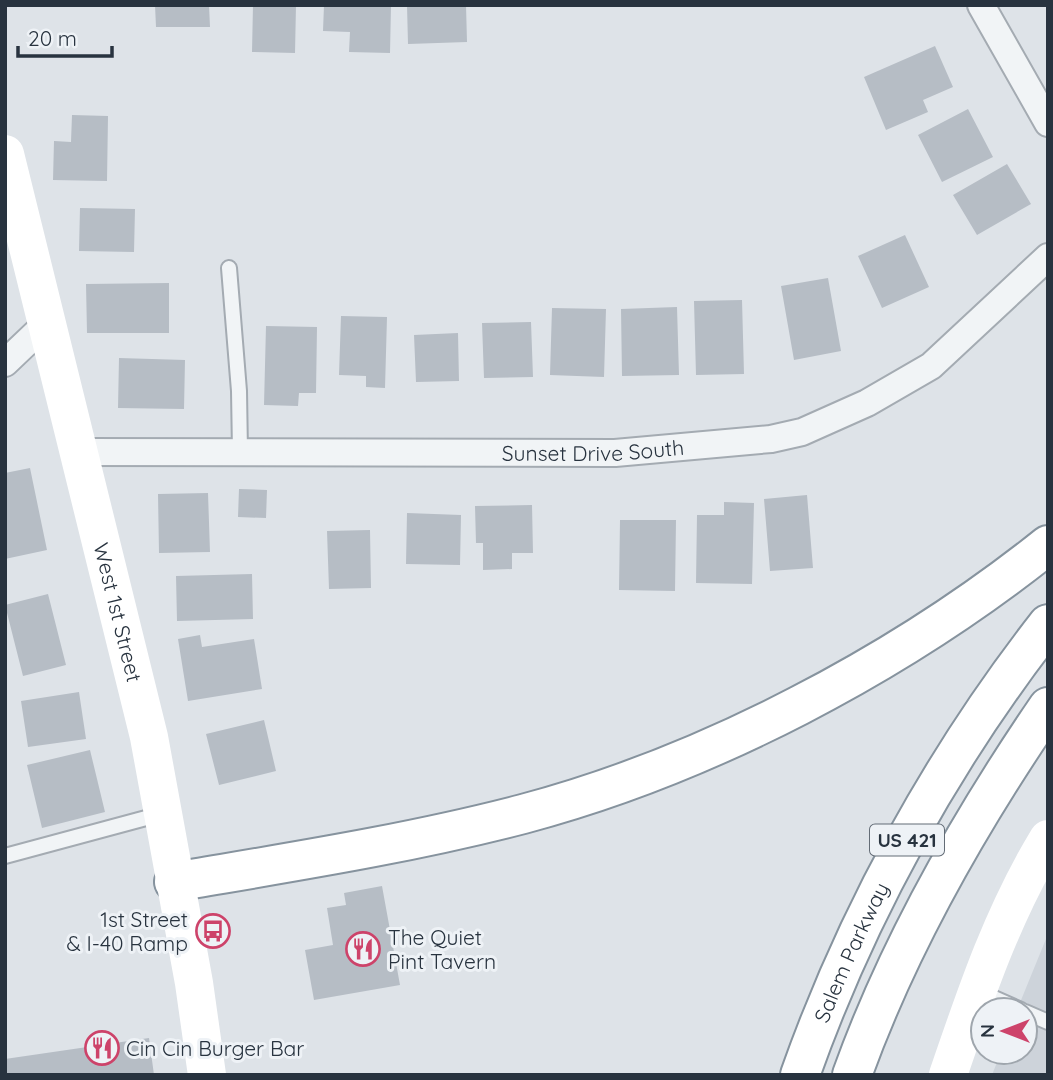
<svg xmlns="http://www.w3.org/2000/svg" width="1053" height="1080" viewBox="0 0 1053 1080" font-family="Quicksand,sans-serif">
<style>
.built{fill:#cdd3da}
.building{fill:#b6bdc5}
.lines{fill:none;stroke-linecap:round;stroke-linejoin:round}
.service-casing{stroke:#a4abb2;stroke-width:18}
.minor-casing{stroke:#a4abb2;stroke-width:30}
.motorway-casing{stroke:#86939e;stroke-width:42}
.service{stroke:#f1f4f6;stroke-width:14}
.minor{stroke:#f1f4f6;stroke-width:26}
.secondary{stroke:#fff;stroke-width:38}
.motorway{stroke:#fff;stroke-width:38}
.labels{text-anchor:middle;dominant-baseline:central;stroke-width:6;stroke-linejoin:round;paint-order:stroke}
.shield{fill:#eef2f6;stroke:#636c76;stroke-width:2}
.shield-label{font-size:19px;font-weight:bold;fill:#28333f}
.street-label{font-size:21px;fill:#28333f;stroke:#eef2f6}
.poi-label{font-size:21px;fill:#28333f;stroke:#eef2f6;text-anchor:start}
</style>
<rect width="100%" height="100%" fill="#dee3e8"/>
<path class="built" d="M1048,934V1075H992L1001,1052H1025V1010H1017Z"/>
<path class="building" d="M155,5H209L210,27H156Z
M253,5H296L295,53L252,52Z
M324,5H391L390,53L349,52L350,32L323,31Z
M407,5H466L467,42L408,44Z
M935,46L953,87L923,100L928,112L886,130L864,77Z
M968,109L993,157L942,182L918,135Z
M72,115L108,116L107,181L53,180L54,141L71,142Z
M1007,164L1031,204L977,235L953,195Z
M80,208L135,209L134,252L79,251Z
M905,235L929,287L882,308L858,256Z
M828,278L841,351L794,360L781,286Z
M169,283V333H87L86,284Z
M742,300L744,374L696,375L694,301Z
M677,307L679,375L622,376L621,309Z
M552,308L606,309L604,377L550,375Z
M341,316L387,317L385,388L366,387V376L339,375Z
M531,322L533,377L484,378L482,323Z
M266,326L317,327L316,393H299L298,406L264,405Z
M458,333L459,381L416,382L414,335Z
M119,358L185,360L184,409L118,408Z
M30,468L47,550L5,559V473Z
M239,489L267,490L266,518L238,517Z
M208,493L210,552L159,553L158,494Z
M807,495L813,568L770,571L764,499Z
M724,502L754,503L752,584L696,583L697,515H724Z
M532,505L533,553H512V569L483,570V543H476L475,506Z
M407,513L461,515L460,565L406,564Z
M620,520H676L675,591L619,590Z
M370,530L371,588L329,589L327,531Z
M252,574L253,619L177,621L176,576Z
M48,594L66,665L23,676L5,605Z
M200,635L202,647L254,639L262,689L188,701L178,639Z
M79,692L86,739L28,747L21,701Z
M264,720L276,771L219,785L206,734Z
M90,750L105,812L42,828L27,765Z
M382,886L400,985L314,1000L305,950L333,945L327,908L346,905L344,893Z
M149,1038L154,1075H5V1059Z"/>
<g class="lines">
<g class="service-casing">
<path id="service" d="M229,268L239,391L240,452
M5,856L161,814
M978,991L1021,1010
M1025,1012L1048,1022"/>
</g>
<g class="minor-casing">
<g id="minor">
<path d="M981,5L1048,123"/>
<path d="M5,363L47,323"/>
<path id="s1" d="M79,452L615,453L771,439L802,432L867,403L931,366L1048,257"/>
</g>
</g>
<g class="motorway-casing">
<g id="motorway">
<path d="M174,882C291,862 408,844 523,814C707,765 899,664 1048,545"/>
<path id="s3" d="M800,1075C857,914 943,758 1048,624"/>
<path d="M852,1075C899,944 970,821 1048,707"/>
</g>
</g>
<use href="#service" class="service"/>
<use href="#minor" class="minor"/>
<g class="secondary">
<path id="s2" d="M5,154L149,737L194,983L207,1075"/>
<path d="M948,1075C976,993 1003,913 1048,839"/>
</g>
<use href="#motorway" class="motorway"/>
</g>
<defs>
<g id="bus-ring" transform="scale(1.75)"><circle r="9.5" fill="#eef2f6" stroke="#cd436a" stroke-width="1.5"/><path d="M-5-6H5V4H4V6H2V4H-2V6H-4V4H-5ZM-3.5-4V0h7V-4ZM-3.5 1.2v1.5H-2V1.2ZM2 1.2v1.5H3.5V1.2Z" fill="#cd436a"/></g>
<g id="restaurant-ring" transform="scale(1.75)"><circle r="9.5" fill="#eef2f6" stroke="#cd436a" stroke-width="1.5"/><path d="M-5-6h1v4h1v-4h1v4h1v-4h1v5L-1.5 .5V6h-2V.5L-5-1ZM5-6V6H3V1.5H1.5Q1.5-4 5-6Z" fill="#cd436a"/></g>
</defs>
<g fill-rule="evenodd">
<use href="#bus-ring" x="213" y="931"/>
<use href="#restaurant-ring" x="363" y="949"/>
<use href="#restaurant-ring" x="102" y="1048"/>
</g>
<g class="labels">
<rect class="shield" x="870" y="824.5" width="74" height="31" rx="5"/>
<g class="shield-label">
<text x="907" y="840">US 421</text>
</g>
<g class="street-label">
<text stroke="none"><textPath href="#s1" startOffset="514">Sunset Drive South</textPath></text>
<text stroke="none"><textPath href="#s2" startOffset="472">West 1st Street</textPath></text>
<text stroke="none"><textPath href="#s3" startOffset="133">Salem Parkway</textPath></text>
</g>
<g class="poi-label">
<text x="188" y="919" text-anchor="end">1st Street<tspan x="188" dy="24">&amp; I-40 Ramp</tspan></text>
<text x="388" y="937">The Quiet<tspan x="388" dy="24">Pint Tavern</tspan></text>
<text x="126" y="1048">Cin Cin Burger Bar</text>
</g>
</g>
<rect width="1053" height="1080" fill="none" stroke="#28333f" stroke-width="14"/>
<g transform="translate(1004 1031) rotate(270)"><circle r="33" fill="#eef2f6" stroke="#9fa6ad" stroke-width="2"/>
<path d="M0-5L12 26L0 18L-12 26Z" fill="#cd436a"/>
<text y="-10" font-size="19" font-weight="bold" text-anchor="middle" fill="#28333f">N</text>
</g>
<path d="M18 46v10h94v-10" fill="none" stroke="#28333f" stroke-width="3.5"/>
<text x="28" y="46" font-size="21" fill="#28333f" stroke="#eef2f6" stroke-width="5" paint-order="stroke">20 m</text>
</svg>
